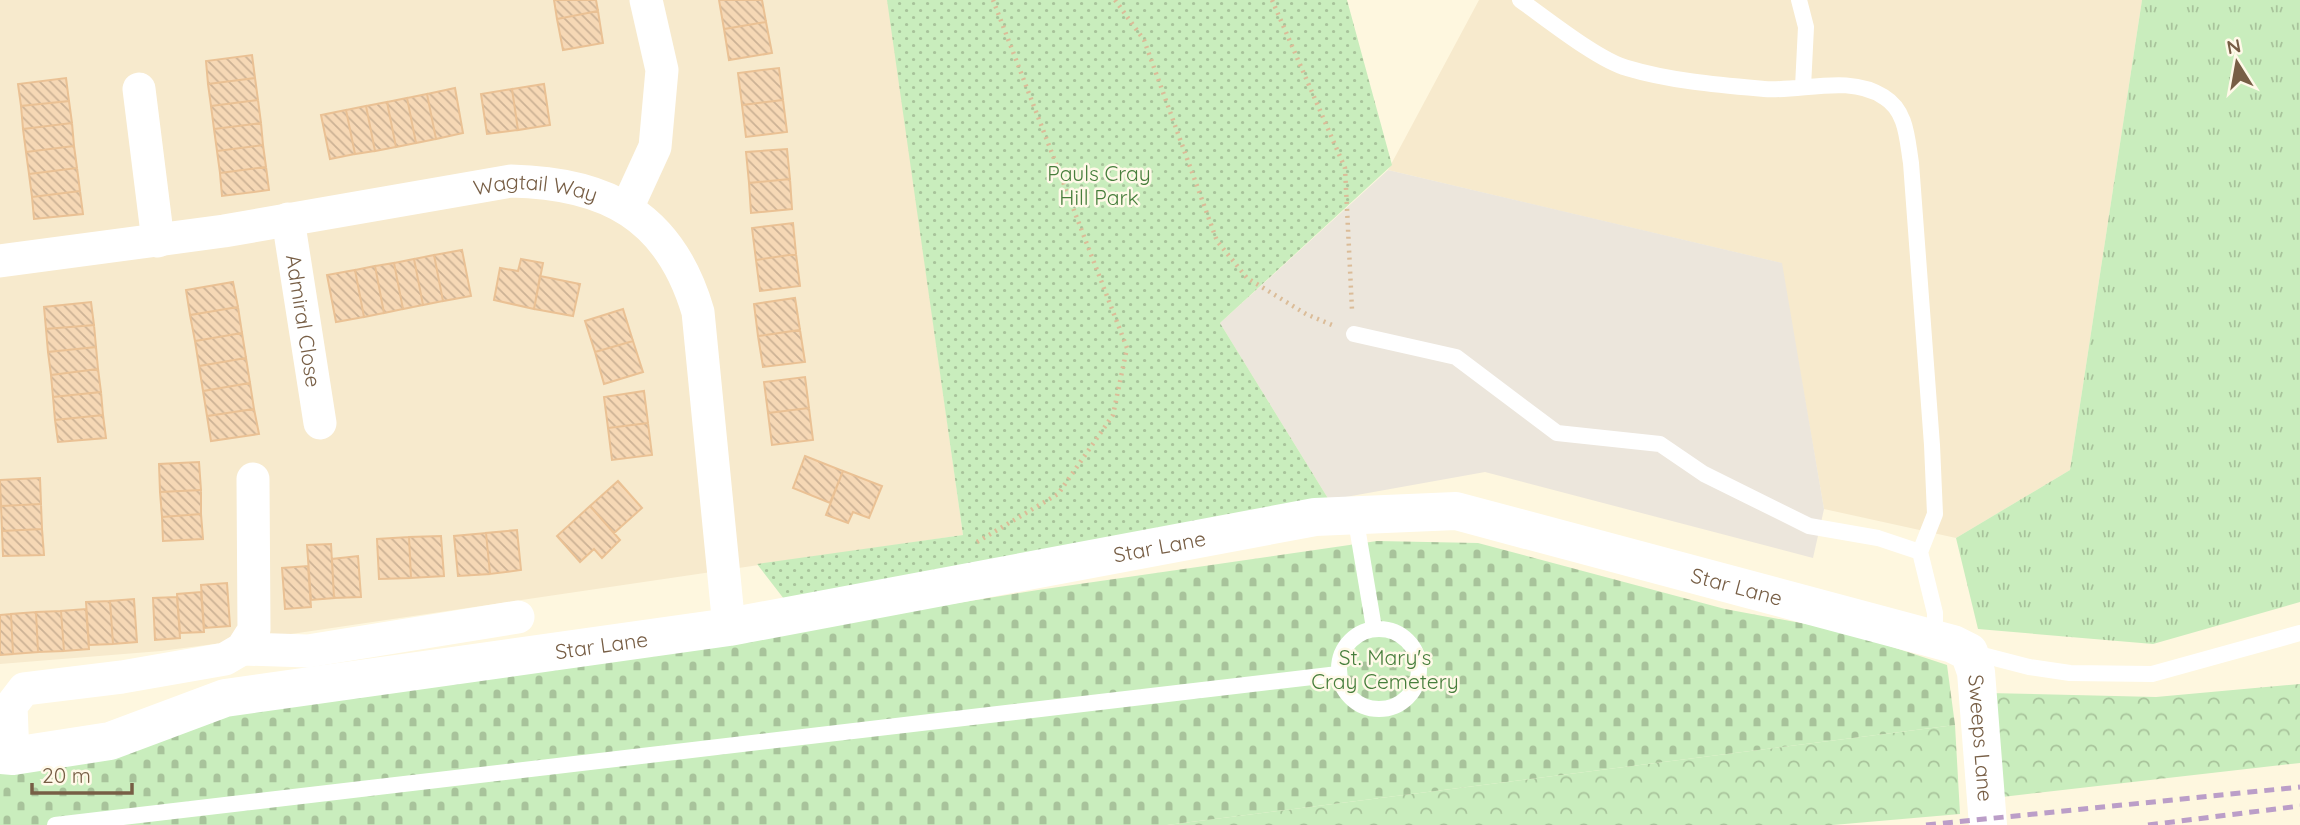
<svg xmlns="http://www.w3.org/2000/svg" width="2300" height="825" viewBox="0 0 2300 825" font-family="Quicksand,sans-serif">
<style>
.residential{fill:#f7eacd}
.industrial{fill:#ece6dc}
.grass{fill:url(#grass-tufts)}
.forest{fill:url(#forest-crowns)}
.cemetery{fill:url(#cemetery-stones)}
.park{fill:url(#park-dots)}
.building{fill:url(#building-back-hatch);stroke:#eac194;stroke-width:2}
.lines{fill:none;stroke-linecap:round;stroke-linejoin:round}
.path{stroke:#dbbc98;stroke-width:4.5;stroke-dasharray:2 5;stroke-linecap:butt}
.lane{stroke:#fff;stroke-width:16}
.street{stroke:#fff;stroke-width:33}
.secondary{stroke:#fff;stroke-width:38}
.rail{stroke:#bb9ec8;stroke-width:5;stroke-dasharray:10 7;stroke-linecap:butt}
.labels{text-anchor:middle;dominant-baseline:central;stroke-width:5;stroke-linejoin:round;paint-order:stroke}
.park-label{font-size:21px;fill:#467e3b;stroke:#fff9e8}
.street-label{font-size:21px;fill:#775e45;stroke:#fff9e8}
</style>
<defs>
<pattern id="grass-tufts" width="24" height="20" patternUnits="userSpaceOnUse" patternTransform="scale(1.75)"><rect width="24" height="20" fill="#c9edbd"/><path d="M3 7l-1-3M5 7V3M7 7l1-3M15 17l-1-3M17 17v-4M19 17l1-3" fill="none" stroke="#a8c39b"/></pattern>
<pattern id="forest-crowns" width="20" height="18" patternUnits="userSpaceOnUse" patternTransform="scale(1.75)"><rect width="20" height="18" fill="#c9edbd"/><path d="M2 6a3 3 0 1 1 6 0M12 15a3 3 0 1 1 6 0" fill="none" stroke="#a8c39b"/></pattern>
<pattern id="cemetery-stones" width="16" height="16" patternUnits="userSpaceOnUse" patternTransform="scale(1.75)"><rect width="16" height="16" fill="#c9edbd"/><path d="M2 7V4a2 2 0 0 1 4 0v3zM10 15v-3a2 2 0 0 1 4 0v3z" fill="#a8c39b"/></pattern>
<pattern id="park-dots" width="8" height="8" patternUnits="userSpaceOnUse" patternTransform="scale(1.75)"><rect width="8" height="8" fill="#c9edbd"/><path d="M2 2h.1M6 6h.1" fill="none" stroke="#a8c39b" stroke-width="1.8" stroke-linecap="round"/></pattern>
<pattern id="building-back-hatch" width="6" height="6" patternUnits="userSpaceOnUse" patternTransform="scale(1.75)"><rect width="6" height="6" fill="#f6d8b5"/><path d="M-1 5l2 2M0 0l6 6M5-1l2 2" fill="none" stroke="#ccb295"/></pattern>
</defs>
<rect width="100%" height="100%" fill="#fef7df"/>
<path class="residential" d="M0,0H888L963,535L298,633L161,651L0,664Z
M1479,0H2142L2070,470L1956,538L1824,509L1781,263L1388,170Z"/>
<path class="industrial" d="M1388,170L1782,263L1824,509L1813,558L1485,472L1329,500L1220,323Z"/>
<path class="grass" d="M2142,0H2300V602L2153,644L1978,629L1956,538L2070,470Z"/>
<path class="forest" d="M2300,684V763L2002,797L1988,693L2156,697Z
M1955,725L1960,814L1833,825H1167Z"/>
<path class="cemetery" d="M1377,541L1478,543L1725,609L1844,631L1947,665L1955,725L1167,825H0V767L226,708L710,643L1038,590Z"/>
<path class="park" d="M887,0H1347L1392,165L1220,323L1329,500L784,599L757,564L963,535Z"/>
<path class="building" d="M554,0H596L598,11L557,19Z
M719,0H762L766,22L724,29Z
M598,11L603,43L563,50L557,19Z
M766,22L772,53L729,60L724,29Z
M252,55L255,78L208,84L206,61Z
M779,68L783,100L742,105L738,73Z
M66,78L69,101L21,106L18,84Z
M255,78L258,100L211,106L208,84Z
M544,84L550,125L518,130L512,89Z
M455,88L463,133L436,139L427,94Z
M512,89L518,130L487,134L481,94Z
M427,94L436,139L416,143L407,98Z
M407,98L416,143L396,147L387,102Z
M258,100L261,123L214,129L211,106Z
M783,100L787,132L746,137L742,105Z
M69,101L72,123L23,129L21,106Z
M387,102L396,147L375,151L366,106Z
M366,106L375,151L355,154L346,110Z
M346,110L355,154L330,159L321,115Z
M72,123L74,146L26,152L23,129Z
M261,123L263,145L217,151L214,129Z
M263,145L266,167L220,173L217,151Z
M74,146L77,168L29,174L26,152Z
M787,149L790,179L749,183L746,152Z
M266,167L269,190L222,196L220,173Z
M77,168L80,191L32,197L29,174Z
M790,179L792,209L751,213L749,183Z
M80,191L83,214L34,219L32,197Z
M793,223L796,254L756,260L752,228Z
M462,250L471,296L443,301L434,255Z
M796,254L800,286L760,291L756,260Z
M434,255L443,301L423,305L414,259Z
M414,259L423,305L403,309L394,263Z
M521,259L543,263L534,309L494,300L500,268L518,271Z
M394,263L403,309L384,313L375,266Z
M375,266L384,313L364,317L355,270Z
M355,270L364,317L336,322L327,275Z
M540,276L580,284L573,316L534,309Z
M233,282L238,307L190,315L186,290Z
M795,298L800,330L758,336L754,304Z
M91,302L94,325L46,329L44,307Z
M238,307L242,333L195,341L190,315Z
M623,309L633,341L595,352L585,321Z
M94,325L96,347L48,352L46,329Z
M800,330L805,362L763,367L758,336Z
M242,333L246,358L199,366L195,341Z
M633,341L643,372L604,384L595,352Z
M96,347L98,369L51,375L48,352Z
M246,358L250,383L203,391L199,366Z
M98,369L101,392L53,397L51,375Z
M805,377L809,408L768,413L764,382Z
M250,383L254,409L207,416L203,391Z
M644,391L648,423L608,428L604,397Z
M101,392L103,415L55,420L53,397Z
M809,408L813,440L772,445L768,413Z
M254,409L259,434L211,441L207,416Z
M103,415L106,438L58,442L55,420Z
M648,423L652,455L612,460L608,428Z
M805,456L843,471L830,503L793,488Z
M199,462L201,490L160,492L159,464Z
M843,471L882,486L869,518L853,512L848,523L826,515Z
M40,478L41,504L1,506L0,480Z
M618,481L642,508L614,533L590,506Z
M201,490V514L162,517L160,492Z
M41,504L42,529L2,531L1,506Z
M590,506L620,540L602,558L594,549L580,562L557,536Z
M201,514L203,539L163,541L162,517Z
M42,529L44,555L3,556L2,531Z
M517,530L521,570L490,574L486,533Z
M486,533L490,574L458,576L454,536Z
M441,536L444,576L411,578L409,537Z
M409,537L411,578L379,579L377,539Z
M331,544L334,598L311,600L307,545Z
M358,556L361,597L334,598L332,559Z
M308,566L311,607L285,609L282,568Z
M227,583L230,626L204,628L201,585Z
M201,592L204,632L180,633L177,594Z
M177,597L180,638L155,640L153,598Z
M134,599L137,642L113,644L110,601Z
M110,601L113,644L89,645L86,602Z
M86,609L89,649L64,651L61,611Z
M61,611L64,651L38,652L36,612Z
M36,612L38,652L13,654L11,614Z
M11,614L13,654L0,655V615Z"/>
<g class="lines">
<path class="path" d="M1115,0L1144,40L1217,241L1247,278L1306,314L1332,325
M1272,0L1345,168L1352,310
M977,542L1058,494L1113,415L1127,348L993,0"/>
<path class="lane" d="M1520,0C1547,19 1598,60 1627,68C1670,81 1719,85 1764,89C1802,92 1849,74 1884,97C1907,111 1907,139 1911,163L1932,445L1935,514L1920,552L1935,613V640
M1799,0L1806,27L1803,87
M1354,334L1456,357L1557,433L1660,444L1704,474L1809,526L1878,538L1920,552
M1355,515L1374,628
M1339 669a40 40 0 1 1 80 0a40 40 0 1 1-80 0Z
M1971,652L2029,667L2070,673L2152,674L2300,633
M55,825L1338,674"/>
<g class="street">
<path d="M139,89L158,241"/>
<path d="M627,208L655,147L662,70L646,0"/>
<path id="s1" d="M288,219L320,423"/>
<path id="s2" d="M0,261L224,231L511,181C607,183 670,216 698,312L729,627"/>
<path d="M242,649L308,651L518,617"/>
<path d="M13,756L11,706L24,689L122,677L225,659L242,649L254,630L253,479"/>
</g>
<path class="secondary" id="s3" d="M0,755L13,756L110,741L225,698L729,627L1315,517L1456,511L1953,644L1969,652L1976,672L1988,825"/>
<path class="rail" d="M1926,825L2300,787
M2148,825L2300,806"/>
</g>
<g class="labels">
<g class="park-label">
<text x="1099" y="173">Pauls Cray<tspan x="1099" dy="24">Hill Park</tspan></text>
<text x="1385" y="657">St. Mary's<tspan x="1385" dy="24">Cray Cemetery</tspan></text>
</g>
<g class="street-label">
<text stroke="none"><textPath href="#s2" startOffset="542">Wagtail Way</textPath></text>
<text stroke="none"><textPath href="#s1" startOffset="103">Admiral Close</textPath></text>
<text stroke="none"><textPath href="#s3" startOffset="1181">Star Lane</textPath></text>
<text stroke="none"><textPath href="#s3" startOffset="1771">Star Lane</textPath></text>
<text stroke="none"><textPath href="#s3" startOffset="614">Star Lane</textPath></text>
<text stroke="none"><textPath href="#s3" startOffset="2100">Sweeps Lane</textPath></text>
</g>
</g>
<g transform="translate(2237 63) rotate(349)" stroke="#fff9e8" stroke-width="5" paint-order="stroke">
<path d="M0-5L12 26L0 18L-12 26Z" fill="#775e45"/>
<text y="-10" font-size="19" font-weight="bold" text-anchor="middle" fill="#775e45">N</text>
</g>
<path d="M32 783v10h100v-10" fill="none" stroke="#775e45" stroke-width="3.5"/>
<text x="42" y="783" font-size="21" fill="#775e45" stroke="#fff9e8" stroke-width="5" paint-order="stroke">20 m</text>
</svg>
